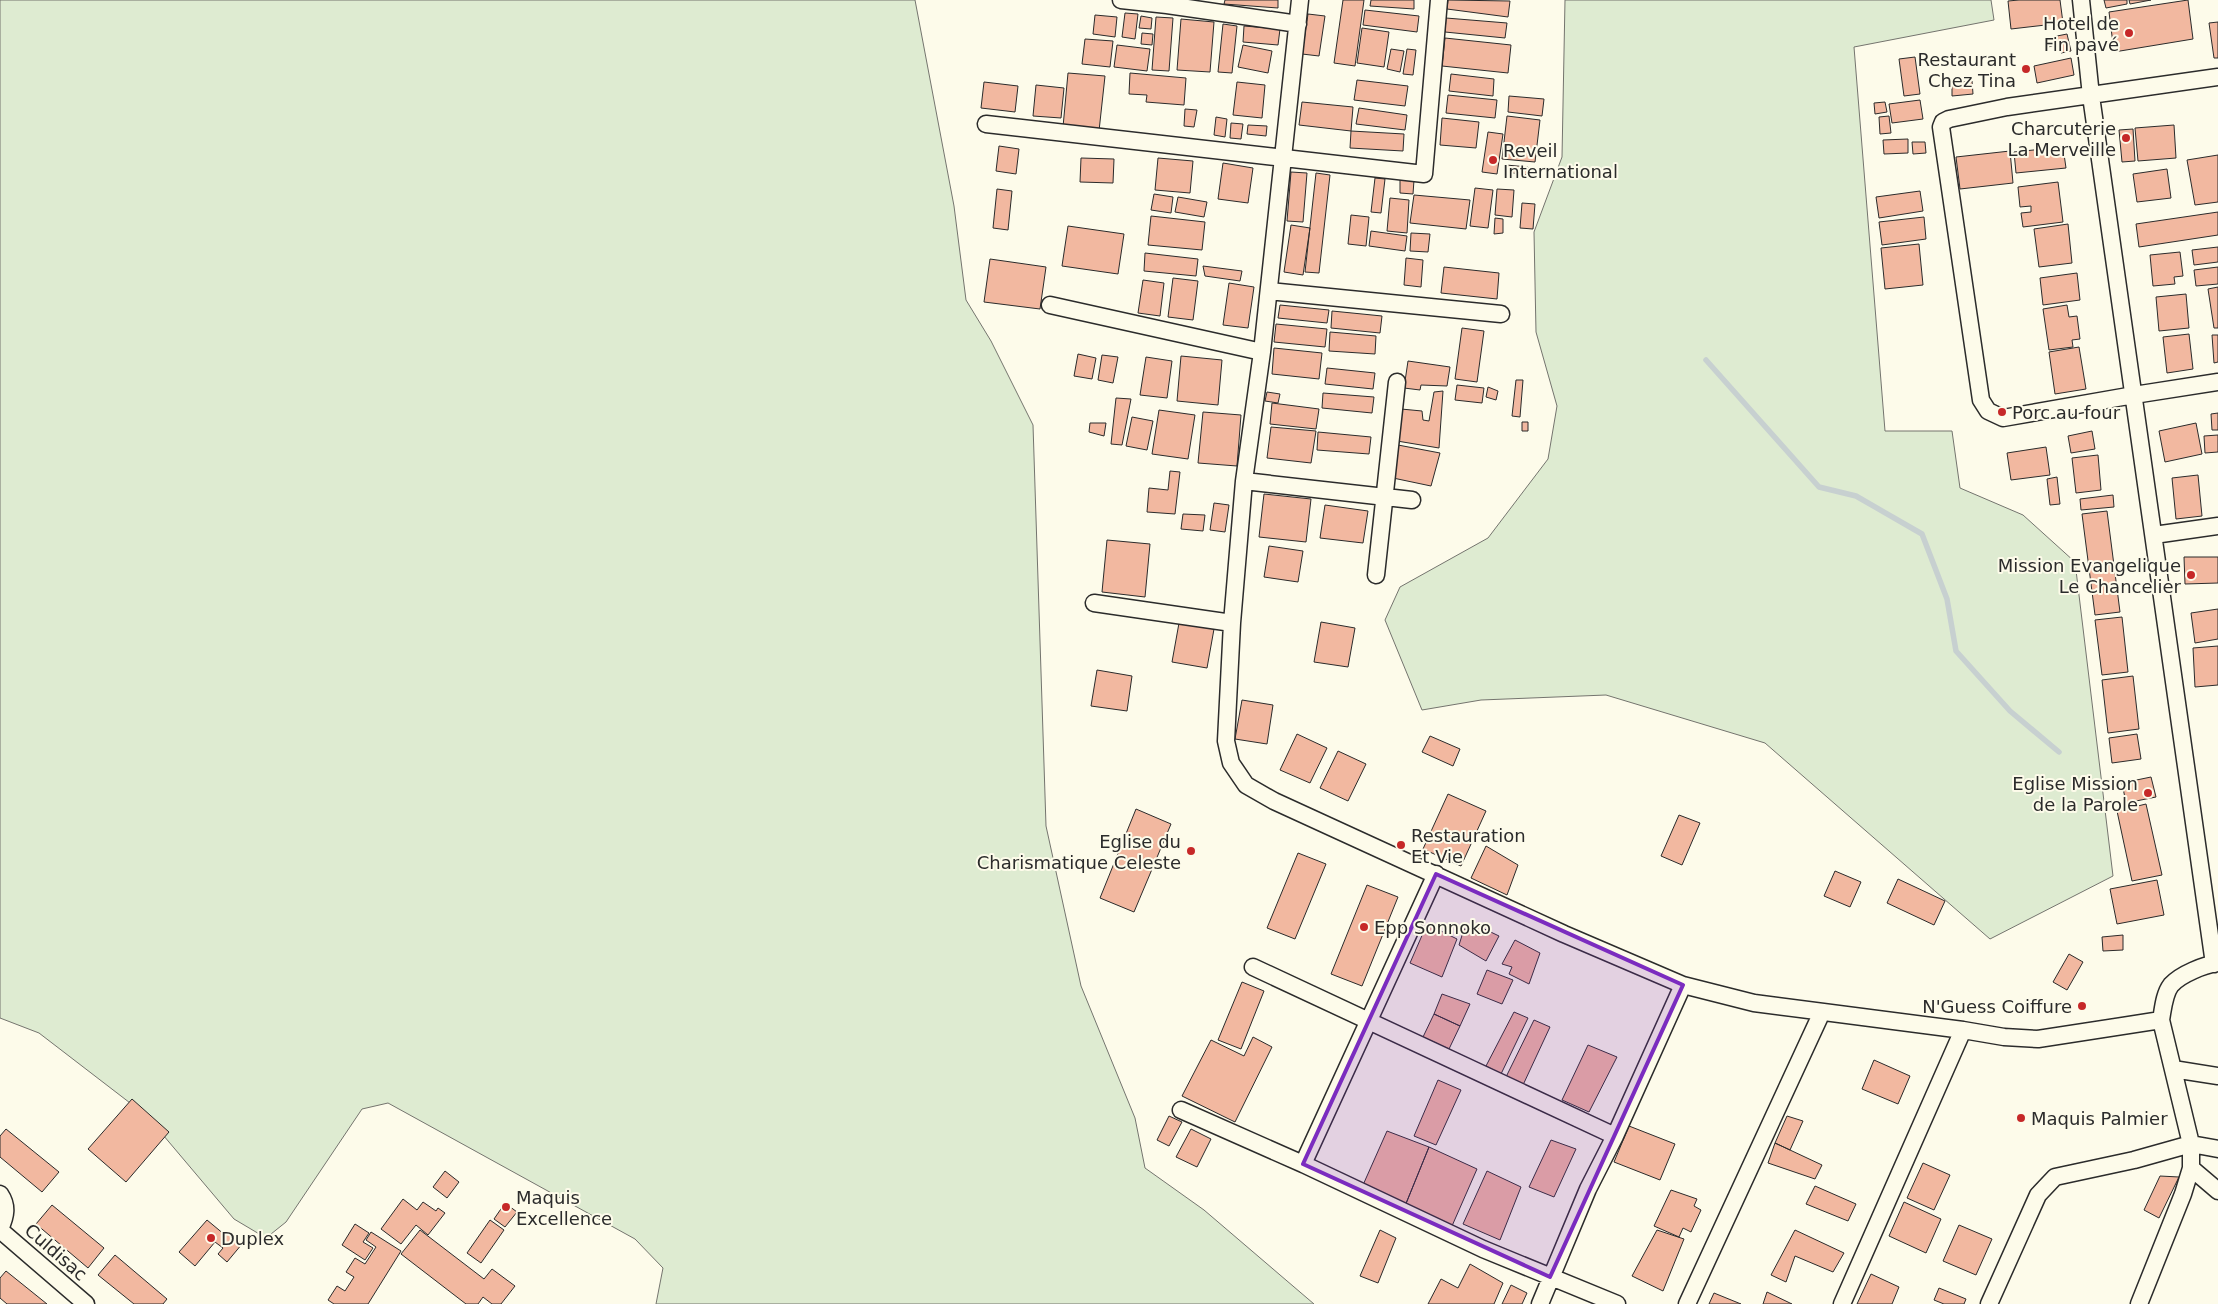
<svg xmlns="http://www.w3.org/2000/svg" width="2218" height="1304" viewBox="0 0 2218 1304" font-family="'DejaVu Sans',sans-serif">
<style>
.green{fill:#deebd1;stroke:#74746e}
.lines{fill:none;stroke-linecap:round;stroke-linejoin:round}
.stream{stroke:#c7d0d0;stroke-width:5.5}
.building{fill:#f2b8a0;stroke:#2b2b2b}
.street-casing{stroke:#2b2b2b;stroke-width:19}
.street{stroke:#fdfbea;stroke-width:16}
.marked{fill:#7b2cbf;fill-opacity:0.2;stroke:#7b2cbf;stroke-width:4;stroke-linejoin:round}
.poi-dot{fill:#c62828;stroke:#fdfbea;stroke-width:2}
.labels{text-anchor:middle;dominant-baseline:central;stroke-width:4;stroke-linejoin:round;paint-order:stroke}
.poi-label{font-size:18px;fill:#2b2b2b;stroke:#fdfbea;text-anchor:end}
.street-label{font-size:18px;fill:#2b2b2b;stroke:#fdfbea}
</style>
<rect width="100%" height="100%" fill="#fdfbea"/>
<path class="green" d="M0,0H915L954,206L966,300L991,341L1033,425L1046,826L1081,986L1135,1118L1145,1168L1204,1210L1314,1304H656L663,1268L635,1239L388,1103L362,1109L286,1222L266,1238L234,1219L147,1116L39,1033L0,1018Z
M1565,0H1991L1994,20L1854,47L1885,431H1952L1960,488L2023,515L2075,562L2113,876L1990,939L1765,743L1606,695L1481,700L1422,710L1385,620L1400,587L1488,538L1548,459L1557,406L1536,332L1534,232L1562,157Z"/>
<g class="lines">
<path class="stream" d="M1706,360L1819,487L1856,496L1922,534L1947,599L1956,651L2010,711L2059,752"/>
</g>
<path class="building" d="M1225,0H1278V8L1224,4Z
M1343,0H1364L1355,66L1334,63Z
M1371,0H1414V9L1370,6Z
M1448,0L1510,1L1508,17L1447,9Z
M2019,0H2060L2063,23L2011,29L2008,1Z
M2104,0H2127V4L2106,8Z
M2129,0H2151L2130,4Z
M2188,0L2193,39L2114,52L2109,12Z
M1365,10L1419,16L1417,32L1363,25Z
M1125,13L1138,14L1135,39L1122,37Z
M1308,14L1325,16L1319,56L1302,54Z
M1095,15L1117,17L1115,37L1093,34Z
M1141,16L1152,18L1151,29L1139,28Z
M1156,17L1173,18L1169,71L1152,70Z
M1446,18L1507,23L1505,38L1445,32Z
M1181,19L1214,22L1210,72L1177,70Z
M2218,22V58H2214L2209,23Z
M1223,24L1237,26L1232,73L1218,72Z
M1244,26L1280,29L1278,45L1243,42Z
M1362,28L1389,32L1384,67L1357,63Z
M1142,33L1153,34L1152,45L1141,44Z
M2067,34L2071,51L2061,53L2059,44L2048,47L2047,38Z
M1445,38L1511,45L1508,73L1442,66Z
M1085,39L1113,41L1110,67L1082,64Z
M1117,45L1150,49L1147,71L1114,67Z
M1243,45L1272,51L1268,73L1238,67Z
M1391,49L1404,51L1400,72L1387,69Z
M1407,49L1416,50L1413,75L1403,74Z
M1915,57L1920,94L1904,96L1899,59Z
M2071,58L2074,75L2037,83L2034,66Z
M1068,73L1105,76L1099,131L1063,127Z
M1130,73L1186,78L1184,105L1146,102L1147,95L1129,94Z
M1451,74L1494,79L1493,96L1449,91Z
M1357,80L1408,86L1405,106L1354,100Z
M1972,81L1973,94L1952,96V83Z
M984,82L1018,86L1015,112L981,108Z
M1237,82L1265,85L1262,118L1233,115Z
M1036,85L1064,88L1061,118L1033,116Z
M1448,95L1497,100L1495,118L1446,113Z
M1509,96L1544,99L1542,116L1508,112Z
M1920,100L1923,119L1892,123L1889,104Z
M1302,102L1353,107L1351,131L1299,125Z
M1885,102L1887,112L1875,114L1874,103Z
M1359,108L1407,115L1405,130L1356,124Z
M1185,109L1197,110L1194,127L1184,126Z
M1507,116L1540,120L1535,162L1502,159Z
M1889,116L1891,133L1880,134L1879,117Z
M1216,117L1227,119L1225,137L1214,135Z
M1442,118L1479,122L1476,148L1440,145Z
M1231,123L1243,124L1241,139L1230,138Z
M1248,125L1267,126L1266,136L1247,134Z
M2174,125L2176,158L2138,161L2135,128Z
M2133,129L2135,161L2122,162L2119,130Z
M1351,131L1404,134L1403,151L1350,148Z
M1488,132L1503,134L1497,174L1482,172Z
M1908,139V153L1884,154L1883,140Z
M1912,142H1925L1926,153L1913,154Z
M999,146L1019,149L1016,174L996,171Z
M2063,147L2066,168L2016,173L2014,152Z
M2010,151L2013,183L1960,189L1956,157Z
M2218,155V202L2195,205L2187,160Z
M1081,158L1114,159L1113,183L1080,182Z
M1158,158L1193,161L1190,193L1155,190Z
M1223,163L1253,168L1248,203L1218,199Z
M1506,165L1528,167L1527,175L1506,172Z
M2167,169L2171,198L2137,202L2133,174Z
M1291,172L1307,173L1303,222L1287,221Z
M1316,173L1330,175L1319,273L1305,272Z
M1375,178L1385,179L1381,213L1371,212Z
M1400,179L1414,180L1413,194L1400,193Z
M2058,182L2063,222L2023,227L2021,213L2031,212V206L2020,207L2018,187Z
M1475,188L1493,190L1488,228L1470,226Z
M997,189L1012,191L1008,230L993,228Z
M1497,189L1514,190L1512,217L1495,215Z
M1920,191L1923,211L1879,218L1876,197Z
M1154,194L1173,197L1171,213L1151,210Z
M1414,195L1470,200L1466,229L1410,223Z
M1178,197L1207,202L1204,217L1175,212Z
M1390,198L1409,200L1407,233L1387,231Z
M1522,203L1535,204L1533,229L1520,228Z
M2218,212V235L2139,247L2136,224Z
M1351,215L1369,217L1366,246L1348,244Z
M1151,216L1205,222L1202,250L1148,245Z
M1924,217L1926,239L1882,245L1879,222Z
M1495,218L1503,219V233L1494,234Z
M2068,224L2072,263L2039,267L2034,229Z
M1291,225L1310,228L1303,275L1284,272Z
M1068,226L1124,234L1118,274L1062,266Z
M1371,231L1407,236L1405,251L1369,246Z
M1411,233L1430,234L1428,252L1410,251Z
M1919,244L1923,285L1885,289L1881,248Z
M2218,247V262L2194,265L2192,250Z
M2180,252L2183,276L2174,277L2175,284L2153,286L2150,255Z
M1145,253L1198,259L1196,276L1144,271Z
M1406,258L1423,260L1421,287L1404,285Z
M990,259L1046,267L1040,309L984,302Z
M1203,266L1242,271L1240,281L1205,276Z
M1444,267L1499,273L1497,299L1441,293Z
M2218,267V284L2196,286L2194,270Z
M2077,273L2080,300L2043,305L2040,278Z
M1173,278L1198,281L1193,320L1168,317Z
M1143,280L1164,283L1160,316L1138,313Z
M1229,283L1254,287L1248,328L1223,325Z
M2218,287V328H2214L2208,289Z
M2186,294L2189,328L2159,331L2156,297Z
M1280,305L1329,310L1327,323L1278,318Z
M2067,305L2069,317L2077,316L2080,339L2072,340L2073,347L2049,350L2043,309Z
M1332,311L1382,316L1380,333L1331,328Z
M1276,324L1327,329L1325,347L1274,342Z
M1462,328L1484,331L1477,382L1455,379Z
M1330,332L1376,336L1375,354L1329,351Z
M2189,334L2193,369L2167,373L2163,337Z
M2212,335H2218V362L2214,363Z
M2079,347L2086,389L2055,394L2049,352Z
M1274,348L1322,353L1319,379L1272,374Z
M1078,354L1096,358L1092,379L1074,376Z
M1102,355L1118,357L1113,383L1098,380Z
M1181,356L1222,360L1218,405L1177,401Z
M1146,357L1172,361L1167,398L1140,395Z
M1408,361L1450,367L1447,386L1421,385L1420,390L1404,388Z
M1327,368L1375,373L1373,389L1325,384Z
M1516,380H1523L1520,417L1512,416Z
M1457,385L1484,388L1482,403L1455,400Z
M1488,387L1498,391L1496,400L1486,397Z
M1443,391L1439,448L1397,441L1401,409L1422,411L1423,420L1429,421L1434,392Z
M1267,392L1280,394L1278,403L1265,401Z
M1323,393L1374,397L1372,413L1322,408Z
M1116,398L1131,399L1122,445L1111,444Z
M1272,403L1319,409L1316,429L1270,424Z
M1159,410L1195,415L1188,459L1152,454Z
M1203,412L1241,415L1237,466L1198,463Z
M2218,413V430H2212L2211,414Z
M1132,417L1153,421L1147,450L1126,446Z
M1522,422H1528V431H1522Z
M1090,423H1106L1104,436L1089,432Z
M2196,423L2202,454L2165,462L2159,431Z
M1271,427L1316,431L1311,463L1267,458Z
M2092,431L2095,449L2071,453L2068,436Z
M1318,432L1371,437L1369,454L1317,450Z
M2218,435V452L2205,453L2204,436Z
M1398,445L1440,453L1431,486L1393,478Z
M2046,447L2050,475L2011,480L2007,453Z
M2098,455L2101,490L2076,493L2072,458Z
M1170,471L1180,472L1175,514L1147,512L1149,488L1168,490Z
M2198,475L2202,516L2176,519L2172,478Z
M2057,477L2060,504L2050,505L2047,479Z
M1264,494L1311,499L1306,542L1259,537Z
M2113,495L2114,507L2081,510L2080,499Z
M1214,503L1229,505L1225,532L1210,530Z
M1325,505L1368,511L1363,543L1320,538Z
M2107,511L2120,612L2095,615L2082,514Z
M1183,514L1205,515L1203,531L1181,529Z
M1107,540L1150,544L1145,597L1102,592Z
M1269,546L1303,551L1298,582L1264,577Z
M2184,557H2218V583L2185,584Z
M2218,609V639L2195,643L2191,613Z
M2122,617L2128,672L2102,675L2095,620Z
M1321,622L1355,628L1348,667L1314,662Z
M1179,623L1214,629L1207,668L1172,662Z
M2218,646V685L2195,687L2193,648Z
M1097,670L1132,676L1127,711L1091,706Z
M2133,676L2139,729L2108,733L2102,680Z
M1242,700L1273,705L1267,744L1235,739Z
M1297,734L1327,748L1310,783L1280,770Z
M2137,734L2141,759L2112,763L2109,738Z
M1430,736L1460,749L1453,766L1422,752Z
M1338,751L1366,764L1348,801L1320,788Z
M2151,777L2156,797L2126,803L2122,783Z
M1448,794L1486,811L1461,866L1423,849Z
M2146,804L2162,875L2132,881L2117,811Z
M1136,809L1171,824L1134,912L1100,898Z
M1679,815L1700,823L1682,865L1661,856Z
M1486,846L1518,865L1507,895L1471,878Z
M1298,853L1326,864L1295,939L1267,928Z
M1835,871L1861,882L1850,907L1824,896Z
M1898,879L1945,901L1934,925L1887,903Z
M2157,880L2164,915L2117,924L2110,889Z
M1367,885L1398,897L1362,986L1331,974Z
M1427,924L1457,939L1442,977L1410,963Z
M1474,924L1499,936L1486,961L1459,945L1464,929L1472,930Z
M2123,935V950L2103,951L2102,937Z
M1515,940L1540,953L1529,984L1509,974L1512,967L1502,964Z
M2069,954L2083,962L2067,990L2053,982Z
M1487,970L1513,980L1502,1004L1477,994Z
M1242,982L1264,991L1241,1049L1218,1040Z
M1442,994L1470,1004L1460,1026L1434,1014Z
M1514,1012L1528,1018L1501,1074L1486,1066Z
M1434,1014L1460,1026L1449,1049L1423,1037Z
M1534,1020L1550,1027L1523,1085L1506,1077Z
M1253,1037L1272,1047L1235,1122L1182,1096L1211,1040L1244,1056Z
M1588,1045L1617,1057L1589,1112L1562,1100Z
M1874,1060L1910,1076L1898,1104L1862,1089Z
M1438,1080L1461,1090L1436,1145L1414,1136Z
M132,1099L169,1132L126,1182L88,1149Z
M1169,1116L1182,1122L1169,1146L1157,1140Z
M1787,1116L1803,1121L1790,1150L1775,1143Z
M1629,1126L1675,1144L1660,1180L1614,1162Z
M6,1129L59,1172L42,1192L0,1157V1136Z
M1191,1129L1211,1139L1197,1167L1176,1157Z
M1387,1131L1429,1147L1405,1206L1363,1185Z
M1551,1140L1576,1149L1554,1197L1529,1187Z
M1775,1143L1822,1165L1815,1179L1768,1163Z
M1429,1147L1477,1169L1452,1226L1405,1206Z
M1923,1163L1950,1175L1934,1210L1907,1198Z
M445,1171L459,1182L447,1198L433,1187Z
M1487,1171L1521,1187L1500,1240L1463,1224Z
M2160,1176L2179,1177L2159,1218L2144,1210Z
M1815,1186L1856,1204L1848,1221L1806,1204Z
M1671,1190L1697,1199L1694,1206L1701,1210L1691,1232L1683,1228L1679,1237L1654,1226Z
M403,1199L417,1210L423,1202L436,1211L438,1208L445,1213L428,1235L416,1225L401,1244L381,1229Z
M1904,1202L1941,1219L1926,1253L1889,1236Z
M505,1203L517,1212L505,1227L494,1219Z
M52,1205L104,1248L88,1268L36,1224Z
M207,1220L225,1235L228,1232L242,1244L227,1262L218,1254L223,1248L215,1242L195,1266L179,1252Z
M490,1220L504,1230L481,1263L467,1253Z
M355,1224L369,1233L363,1242L373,1248L365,1260L342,1245Z
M1959,1225L1992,1239L1976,1275L1943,1261Z
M420,1230L484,1279L492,1269L515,1286L501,1304H492L483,1297L478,1304H466L401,1254Z
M1380,1230L1396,1238L1378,1283L1360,1276Z
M1657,1230L1684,1239L1663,1291L1632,1276Z
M1795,1230L1844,1253L1833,1272L1795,1256L1786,1282L1771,1275Z
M371,1232L401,1251L368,1304H334L328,1300L337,1286L345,1291L354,1277L346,1272L355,1258L365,1264L376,1247L366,1240Z
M115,1255L167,1299L163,1304H134L98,1275Z
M1470,1264L1503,1283L1494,1304H1428L1441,1279L1458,1288Z
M6,1271L47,1304H7L0,1298V1278Z
M1871,1274L1899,1287L1892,1304H1857Z
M1511,1285L1527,1293L1522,1304H1502Z
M1939,1288L1966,1299L1964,1304H1944L1934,1300Z
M1767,1292L1792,1304H1763Z
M1714,1293L1741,1304H1709Z"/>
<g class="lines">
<g class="street-casing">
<path id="street" d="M1121,0L1167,5L1298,24
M1300,0L1262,352L1244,481L1232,623L1226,741L1231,763L1246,785L1274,801L1564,934L1683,985L1754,1003L1963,1030L2004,1037L2038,1039L2161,1020C2163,1009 2164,994 2171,985C2181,974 2204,965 2218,963
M2081,0L2091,96L2214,964
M2218,77L2007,107L1949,119L1943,122L1941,127L1981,400L1988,411L2003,418L2134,395L2218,382
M986,124L1424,174L1439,0
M1269,291L1501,314
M1050,305L1262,352
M1244,481L1412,500
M2154,535L2218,526
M1376,575L1397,382
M1094,603L1232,623
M1253,967L1615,1136
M2173,1069L2218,1076
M1181,1110L1303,1164L1483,1249L1617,1304
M1303,1164L1436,874
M2191,1168L2218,1191
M0,1194C8,1206 6,1216 0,1229
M0,1230L86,1304
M1540,1304L1588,1189L1615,1136L1683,985
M1687,1304L1822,1012
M1842,1304L1963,1030
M1989,1304L2038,1195L2055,1177L2134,1160L2191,1144L2218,1149
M2139,1304L2183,1194L2191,1168V1144L2161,1020"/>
</g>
<use href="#street" class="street"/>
</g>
<path class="marked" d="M1436,874L1683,985L1550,1277L1303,1164Z"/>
<g class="poi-dot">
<circle cx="2129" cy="33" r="5"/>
<circle cx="2026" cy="69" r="5"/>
<circle cx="2126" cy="138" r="5"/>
<circle cx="1493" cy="160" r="5"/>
<circle cx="2002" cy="412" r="5"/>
<circle cx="2191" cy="575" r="5"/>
<circle cx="2148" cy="793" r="5"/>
<circle cx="1401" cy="845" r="5"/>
<circle cx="1191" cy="851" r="5"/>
<circle cx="1364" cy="927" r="5"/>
<circle cx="2082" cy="1006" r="5"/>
<circle cx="2021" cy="1118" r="5"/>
<circle cx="506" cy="1207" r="5"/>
<circle cx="211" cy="1238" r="5"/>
</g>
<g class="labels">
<g class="poi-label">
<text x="2119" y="23">Hotel de<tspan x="2119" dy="21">Fin pavé</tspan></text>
<text x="2016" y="59">Restaurant<tspan x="2016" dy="21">Chez Tina</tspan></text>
<text x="2116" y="128">Charcuterie<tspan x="2116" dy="21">La Merveille</tspan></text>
<text x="1503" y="150" text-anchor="start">Reveil<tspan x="1503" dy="21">International</tspan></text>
<text x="2012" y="412" text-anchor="start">Porc au four</text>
<text x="2181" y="565">Mission Evangelique<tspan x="2181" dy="21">Le Chancelier</tspan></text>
<text x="2138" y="783">Eglise Mission<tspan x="2138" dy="21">de la Parole</tspan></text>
<text x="1411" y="835" text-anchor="start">Restauration<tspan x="1411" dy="21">Et Vie</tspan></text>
<text x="1181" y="841">Eglise du<tspan x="1181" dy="21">Charismatique Celeste</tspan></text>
<text x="1374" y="927" text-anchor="start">Epp Sonnoko</text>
<text x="2072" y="1006">N'Guess Coiffure</text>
<text x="2031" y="1118" text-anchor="start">Maquis Palmier</text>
<text x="516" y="1197" text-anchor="start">Maquis<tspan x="516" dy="21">Excellence</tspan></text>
<text x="221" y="1238" text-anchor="start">Duplex</text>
</g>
<g class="street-label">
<text transform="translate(56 1252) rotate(41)">Culdisac</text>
</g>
</g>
</svg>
